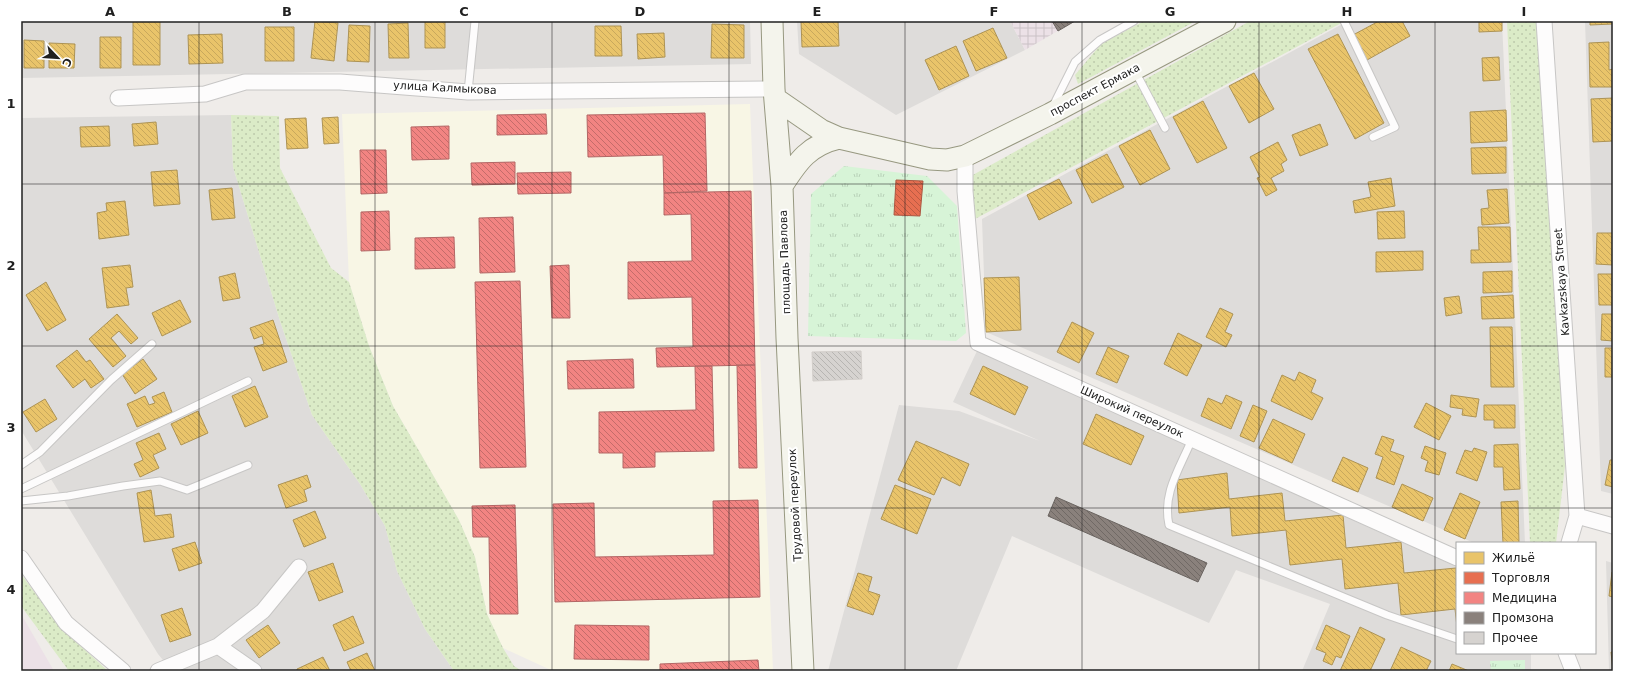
<svg xmlns="http://www.w3.org/2000/svg" width="1634" height="692" viewBox="0 0 1634 692" font-family="'DejaVu Sans',sans-serif">
<style>
.residential{fill:#dedcda}
.industrial{fill:url(#industrial-grid)}
.education{fill:#f8f6e5}
.railway{fill:#ece1e7}
.grass{fill:url(#grass-dots)}
.park{fill:url(#park-tufts)}
.homes{fill:url(#homes-back-hatch);stroke:#ad9354}
.shops{fill:url(#shops-back-hatch);stroke:#ab5742}
.health{fill:url(#health-back-hatch);stroke:#b36665}
.industry{fill:url(#industry-back-hatch);stroke:#6a6460}
.building{fill:url(#building-back-hatch);stroke:#d2ceca}
.lines{fill:none;stroke-linecap:round;stroke-linejoin:round}
.lane-casing{stroke:#c7c6c5;stroke-width:9}
.street-casing{stroke:#c7c6c5;stroke-width:17}
.secondary-casing{stroke:#979880;stroke-width:23}
.lane{stroke:#fdfcfc;stroke-width:7}
.street{stroke:#fdfcfc;stroke-width:15}
.secondary{stroke:#f4f4ec;stroke-width:21}
.grid{fill:none;stroke:#202020;stroke-width:1;stroke-opacity:0.55}
.labels{text-anchor:middle;dominant-baseline:central;stroke-width:4;stroke-linejoin:round;paint-order:stroke}
.street-label{font-size:11px;fill:#202020;stroke:#fff}
.neatline{fill:none;stroke:#202020;stroke-width:1.5}
.grid-label{font-size:13px;text-anchor:middle;font-weight:bold;fill:#202020}
</style>
<defs>
<pattern id="industrial-grid" width="8" height="8" patternUnits="userSpaceOnUse"><rect width="8" height="8" fill="#ece1e7"/><path d="M0 4h8M4 0v8" fill="none" stroke="#cac1c6"/></pattern>
<pattern id="grass-dots" width="8" height="8" patternUnits="userSpaceOnUse"><rect width="8" height="8" fill="#dbebc7"/><path d="M2 2h.1M6 6h.1" fill="none" stroke="#bcc9ab" stroke-width="1.8" stroke-linecap="round"/></pattern>
<pattern id="park-tufts" width="24" height="20" patternUnits="userSpaceOnUse"><rect width="24" height="20" fill="#d7f4d7"/><path d="M3 7l-1-3M5 7V3M7 7l1-3M15 17l-1-3M17 17v-4M19 17l1-3" fill="none" stroke="#b8d1b8"/></pattern>
<pattern id="homes-back-hatch" width="6" height="6" patternUnits="userSpaceOnUse"><rect width="6" height="6" fill="#e9c46a"/><path d="M-1 5l2 2M0 0l6 6M5-1l2 2" fill="none" stroke="#c8a85c"/></pattern>
<pattern id="shops-back-hatch" width="6" height="6" patternUnits="userSpaceOnUse"><rect width="6" height="6" fill="#e76f51"/><path d="M-1 5l2 2M0 0l6 6M5-1l2 2" fill="none" stroke="#bb5b43"/></pattern>
<pattern id="health-back-hatch" width="6" height="6" patternUnits="userSpaceOnUse"><rect width="6" height="6" fill="#f28482"/><path d="M-1 5l2 2M0 0l6 6M5-1l2 2" fill="none" stroke="#c46c6a"/></pattern>
<pattern id="industry-back-hatch" width="6" height="6" patternUnits="userSpaceOnUse"><rect width="6" height="6" fill="#8a817c"/><path d="M-1 5l2 2M0 0l6 6M5-1l2 2" fill="none" stroke="#706965"/></pattern>
<pattern id="building-back-hatch" width="6" height="6" patternUnits="userSpaceOnUse"><rect width="6" height="6" fill="#d6d3d0"/><path d="M-1 5l2 2M0 0l6 6M5-1l2 2" fill="none" stroke="#b7b5b2"/></pattern>
</defs>
<rect width="100%" height="100%" fill="#efece9"/>
<path class="residential" d="M21,21H750L751,64L21,78Z
M797,21H1010L1025,50L896,115L799,54Z
M1348,21H1502L1525,543H1474L986,332L982,219Z
M1585,21H1613V494L1601,491Z
M231,115L233,167L280,321L312,415L360,484L385,526L397,571L425,629L454,671H172L158,654L21,430V118Z
M977,351L1457,567V653H1531V671H1302L1330,604L1236,570L1209,623L1012,536L956,671H828L899,405L959,411L1040,441L953,402Z
M1606,561L1613,563V671H1609Z"/>
<path class="industrial" d="M1010,21H1075L1025,50Z"/>
<path class="education" d="M750,104L773,671H553L503,648L487,614L475,557L459,520L393,406L369,346L349,282L342,114Z"/>
<path class="railway" d="M21,614L54,671H21Z"/>
<path class="grass" d="M1144,21H1196L1078,84L1075,75L1101,44Z
M1250,21H1345L975,219L971,176Z
M1507,21H1540L1565,466L1556,543H1530Z
M231,115L279,116L280,168L331,268L349,282L369,346L393,406L459,520L475,557L487,614L503,648L514,666L522,671H454L425,629L397,571L385,526L360,484L312,415L280,321L233,167Z
M21,574L61,628L108,671H69L21,606Z"/>
<path class="park" d="M844,166L927,176L957,206L966,333L956,341L808,336L811,194Z
M1525,660V671H1491L1490,661Z"/>
<path class="homes" d="M133,21H160V65H133Z
M315,21L338,23L334,61L311,58Z
M425,21H445V48H425Z
M801,21H838L839,46L802,47Z
M1379,21H1402L1410,36L1367,60L1353,35Z
M1479,21H1502V31L1479,32Z
M1590,21H1613V24L1590,25Z
M408,23L409,58H389L388,24Z
M712,24L744,25V58H711Z
M349,25L370,26L369,62L347,61Z
M595,26H621L622,56H595Z
M265,27H294V61H265Z
M993,28L1007,58L976,71L963,41Z
M664,33L665,57L638,59L637,34Z
M222,34L223,63L189,64L188,35Z
M1338,34L1384,123L1355,139L1308,49Z
M100,37H121V68H100Z
M24,40L44,41V68H24Z
M1609,42V70L1613,69V87H1590L1589,43Z
M49,43L75,44L74,68H49Z
M956,46L969,76L939,90L925,60Z
M1499,57L1500,80L1483,81L1482,58Z
M1254,73L1274,109L1249,123L1229,86Z
M1613,98V141L1593,142L1591,99Z
M1203,101L1227,148L1197,163L1173,117Z
M1506,110L1507,141L1471,143L1470,112Z
M338,117L339,143L324,144L322,118Z
M306,118L308,148L287,149L285,119Z
M156,122L158,144L134,146L132,124Z
M1320,124L1328,145L1300,156L1292,135Z
M109,126L110,146L81,147L80,127Z
M1150,130L1170,169L1140,185L1119,146Z
M1278,142L1287,160L1281,164L1284,171L1271,178L1277,190L1266,196L1257,178L1260,177L1250,157Z
M1506,147V173L1472,174L1471,148Z
M1107,154L1124,187L1092,203L1076,170Z
M177,170L180,204L154,206L151,172Z
M1391,178L1395,206L1355,213L1353,201L1371,197L1368,182Z
M1059,179L1072,203L1039,220L1027,195Z
M232,188L235,218L212,220L209,190Z
M1507,189L1509,223L1482,225L1481,209L1489,208L1487,190Z
M125,201L129,235L99,239L97,213L107,211L106,203Z
M1404,211L1405,238L1378,239L1377,212Z
M1478,227H1510L1511,262L1471,263V250H1479Z
M1597,233H1613V265L1596,264Z
M1423,251V270L1376,272V252Z
M130,265L133,287L126,288L129,305L107,308L102,268Z
M1512,271V292L1483,293V272Z
M235,273L240,298L223,301L219,277Z
M1598,274H1613V305H1599Z
M1019,277L1021,330L986,332L984,278Z
M46,282L66,320L47,331L26,295Z
M1513,295L1514,318L1482,319L1481,297Z
M1459,296L1462,313L1446,316L1444,298Z
M180,300L191,322L162,336L152,313Z
M1220,308L1233,314L1225,332L1232,335L1226,347L1206,337Z
M117,314L138,338L131,344L119,331L111,338L126,356L113,367L89,339Z
M1602,314H1613V341L1601,340Z
M273,320L287,362L263,371L254,347L264,344L262,336L254,339L250,328Z
M1072,322L1094,333L1079,363L1057,352Z
M1490,327H1512L1514,387H1491Z
M1178,333L1202,345L1187,376L1164,364Z
M1108,347L1129,356L1117,383L1096,374Z
M1605,348H1613V377H1605Z
M77,350L86,362L90,360L104,379L91,388L85,379L73,388L56,366Z
M143,359L157,379L135,394L122,374Z
M983,366L1028,387L1015,415L970,394Z
M1299,372L1316,380L1311,392L1323,398L1312,420L1271,401L1282,375L1295,381Z
M255,386L268,417L245,427L232,396Z
M164,392L172,412L137,427L127,404L145,396L149,405L155,403L152,397Z
M1226,395L1242,402L1231,429L1201,416L1208,398L1222,404Z
M1451,395L1479,399L1476,417L1462,415L1463,409L1450,407Z
M45,399L57,419L36,432L23,412Z
M1426,403L1451,416L1439,440L1414,427Z
M1253,405L1267,411L1254,442L1240,436Z
M1484,405H1515V428H1494V420H1484Z
M198,411L208,433L181,445L171,424Z
M1096,414L1144,436L1131,465L1083,444Z
M1273,419L1305,434L1292,463L1259,448Z
M159,433L166,449L153,455L159,468L140,477L134,464L143,460L136,443Z
M1382,436L1394,440L1390,451L1404,456L1394,485L1376,478L1383,457L1375,454Z
M916,441L969,464L960,486L942,477L934,495L898,480Z
M1518,444L1520,489L1504,490L1503,467H1494V445Z
M1425,446L1446,453L1439,475L1425,471L1428,461L1421,458Z
M1474,448L1487,452L1477,481L1456,473L1465,450L1472,452Z
M1343,457L1368,468L1358,492L1332,481Z
M1610,460H1613V487L1605,485Z
M1227,473L1229,499L1282,493L1285,521L1343,515L1346,548L1401,542L1404,573L1456,568L1457,627L1455,609L1401,615L1398,583L1345,589L1342,559L1290,565L1286,530L1232,536L1230,507L1179,513L1177,480Z
M307,475L311,487L304,490L307,501L286,508L278,485Z
M1402,484L1433,498L1423,521L1392,507Z
M895,485L931,499L917,534L881,519Z
M151,490L155,516L171,514L174,537L144,542L137,493Z
M1460,493L1480,502L1465,539L1444,530Z
M1518,501L1519,543H1503L1501,502Z
M315,511L326,538L304,547L293,520Z
M195,542L202,563L179,571L172,549Z
M333,563L343,592L319,601L308,572Z
M1612,572H1613V597L1609,596Z
M858,573L872,577L868,591L880,595L873,615L847,606Z
M182,608L191,635L170,642L161,615Z
M353,616L364,643L344,651L333,625Z
M268,625L280,643L259,658L246,640Z
M1326,625L1350,636L1341,658L1336,656L1332,665L1323,661L1326,653L1316,649Z
M1360,627L1385,639L1370,671H1340Z
M1401,647L1431,661L1426,671H1390Z
M1611,652H1613V671Z
M367,653L375,671H351L347,662Z
M323,657L330,671H297V669Z
M1452,664L1469,671H1449Z"/>
<path class="shops" d="M896,180L923,181L920,216L894,215Z"/>
<path class="health" d="M705,113L707,191L664,193L663,155L588,157L587,115Z
M546,114L547,134L497,135V115Z
M449,126V159L412,160L411,127Z
M360,150H386L387,193L361,194Z
M515,162V184L472,185L471,163Z
M571,172V193L518,194L517,173Z
M751,191L755,365L657,367L656,348L693,347L692,297L628,299V262L692,261L691,214L664,215V193Z
M389,211L390,250L361,251V212Z
M513,217L515,272L480,273L479,218Z
M454,237L455,268L415,269V238Z
M569,265L570,318H552L550,266Z
M520,281L526,467L480,468L475,282Z
M633,359L634,388L568,389L567,361Z
M737,365H755L757,468H739Z
M695,366H712L714,451L655,452V467L623,468V453H599V412L696,410Z
M758,500L760,597L555,602L553,504L594,503L595,557L714,555L713,501Z
M515,505L518,614H490L489,537H473L472,506Z
M575,625L649,626V660L574,659Z
M758,660L759,671H660V664Z"/>
<path class="industry" d="M1052,21H1075L1058,31Z
M1056,497L1207,563L1198,582L1048,516Z"/>
<path class="building" d="M861,351L862,379L813,381L812,352Z"/>
<g class="lines">
<g class="lane-casing">
<path id="lane" d="M1344,21L1395,127L1373,137
M1135,71L1165,128
M468,92L475,21
M1053,106L1075,62L1100,40L1134,21
M1192,439C1180,468 1162,493 1169,525L1387,615L1457,639
M21,465L40,452L111,380L152,344
M21,489L248,381
M21,501L68,496L123,486L160,481L187,490L248,465"/>
</g>
<g class="street-casing">
<path id="street" d="M1544,21L1577,516L1569,543
M118,98L205,94L245,82H340L468,92L774,89
M965,156V191L978,343L1457,558
M1577,516L1613,526
M21,558L66,623L123,671
M218,646L254,671
M1566,653L1573,671
M158,671L218,646L263,611L299,567"/>
</g>
<g class="secondary-casing">
<path id="secondary" d="M772,21L774,89L782,186L787,338L803,671
M776,99L821,130L839,138L930,159L947,160L965,156L1050,114L1225,21
M782,186C798,161 809,145 839,138"/>
</g>
<use href="#lane" class="lane"/>
<use href="#street" class="street"/>
<use href="#secondary" class="secondary"/>
</g>
<path class="grid" d="M199,21V671M375,21V671M552,21V671M729,21V671M905,21V671M1082,21V671M1259,21V671M1435,21V671M21,184H1613M21,346H1613M21,508H1613"/>
<g class="labels">
<g class="street-label">
<text transform="translate(445 88) rotate(3)">улица Калмыкова</text>
<text transform="translate(1095 90) rotate(-28)">проспект Ермака</text>
<text transform="translate(785 262) rotate(-92)">площадь Павлова</text>
<text transform="translate(1562 282) rotate(-94)">Kavkazskaya Street</text>
<text transform="translate(1132 412) rotate(24)">Широкий переулок</text>
<text transform="translate(795 505) rotate(-93)">Трудовой переулок</text>
</g>
</g>
<rect width="1634" height="692" fill="none" stroke="#ffffff" stroke-width="44"/>
<rect x="1456" y="542" width="140" height="112" fill="#ffffff" stroke="#a6a6a6"/>
<rect x="1464" y="552" width="20" height="12" fill="#e9c46a" stroke="#a6a6a6"/>
<text x="1492" y="562" font-size="12" fill="#202020">Жильё</text>
<rect x="1464" y="572" width="20" height="12" fill="#e76f51" stroke="#a6a6a6"/>
<text x="1492" y="582" font-size="12" fill="#202020">Торговля</text>
<rect x="1464" y="592" width="20" height="12" fill="#f28482" stroke="#a6a6a6"/>
<text x="1492" y="602" font-size="12" fill="#202020">Медицина</text>
<rect x="1464" y="612" width="20" height="12" fill="#8a817c" stroke="#a6a6a6"/>
<text x="1492" y="622" font-size="12" fill="#202020">Промзона</text>
<rect x="1464" y="632" width="20" height="12" fill="#d6d3d0" stroke="#a6a6a6"/>
<text x="1492" y="642" font-size="12" fill="#202020">Прочее</text>
<g transform="translate(58 58) rotate(115)" stroke="#ffffff" stroke-width="3" paint-order="stroke">
<path d="M0-3L7 15L0 10L-7 15Z" fill="#202020"/>
<text y="-6" font-size="11" font-weight="bold" text-anchor="middle" fill="#202020">С</text>
</g>
<rect x="22" y="22" width="1590" height="648" class="neatline"/>
<g class="grid-label">
<text x="110" y="16">A</text>
<text x="287" y="16">B</text>
<text x="464" y="16">C</text>
<text x="640" y="16">D</text>
<text x="817" y="16">E</text>
<text x="994" y="16">F</text>
<text x="1170" y="16">G</text>
<text x="1347" y="16">H</text>
<text x="1524" y="16">I</text>
<text x="11" y="108">1</text>
<text x="11" y="270">2</text>
<text x="11" y="432">3</text>
<text x="11" y="594">4</text>
</g>
</svg>
